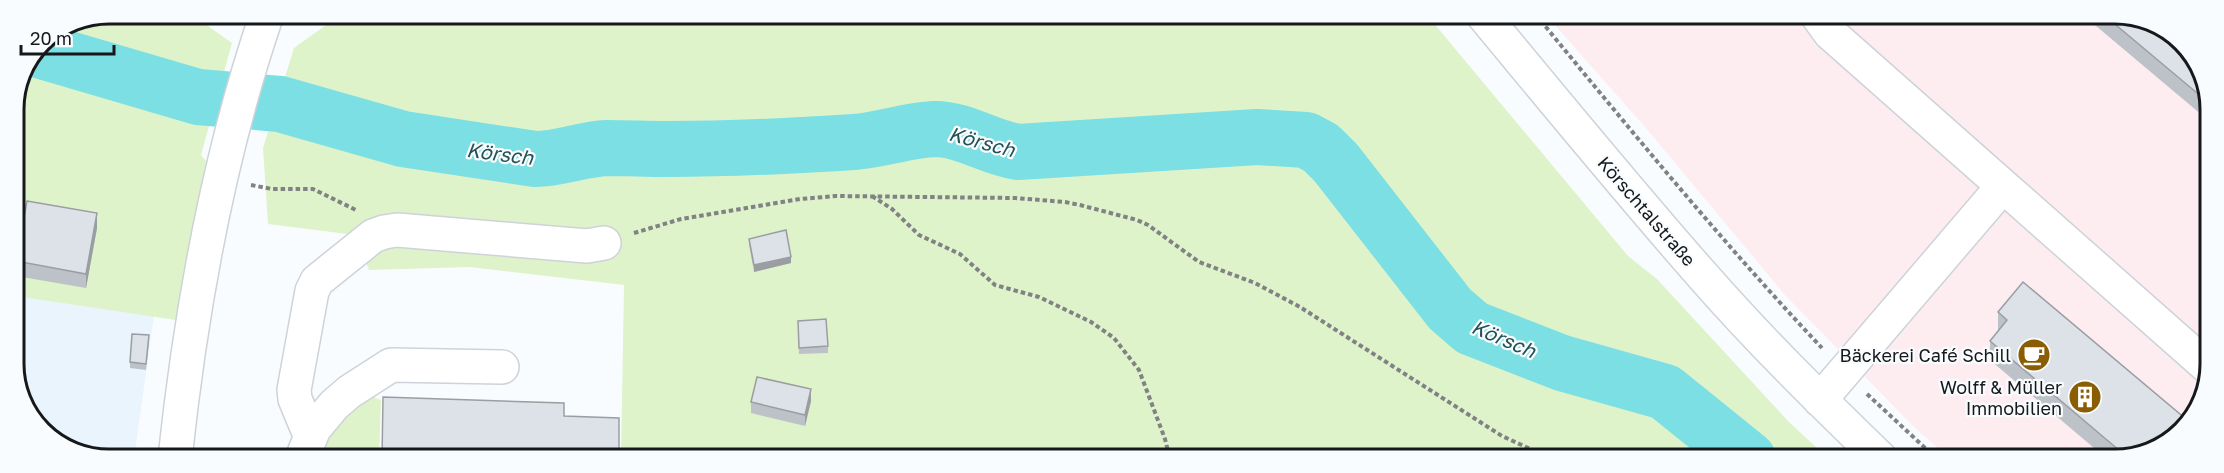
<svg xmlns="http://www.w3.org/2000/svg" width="2224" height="473" viewBox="0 0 2224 473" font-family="'Golos Text',sans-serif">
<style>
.built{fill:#eaf4fd}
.industrial{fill:#fdedf1}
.green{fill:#def3ca}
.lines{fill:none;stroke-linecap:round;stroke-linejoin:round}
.river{stroke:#7bdfe4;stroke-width:56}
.minor-casing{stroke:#cdd3d9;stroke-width:36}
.major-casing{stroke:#cdd3d9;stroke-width:36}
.path{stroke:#808284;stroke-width:4;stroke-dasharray:4.5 3;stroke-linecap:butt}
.minor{stroke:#fff;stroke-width:33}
.major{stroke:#fff;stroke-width:33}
.wall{fill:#bdc2c8}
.shaded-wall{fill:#9a9ea2}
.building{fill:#dce2e8;stroke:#9a9ea2;stroke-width:1.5}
.labels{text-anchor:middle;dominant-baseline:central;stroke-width:4.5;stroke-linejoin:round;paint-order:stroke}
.street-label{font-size:18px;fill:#16181a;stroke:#f9fcfe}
.poi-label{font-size:18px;fill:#16181a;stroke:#f9fcfe;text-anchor:end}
.water-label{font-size:20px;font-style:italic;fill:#255255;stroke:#f9fcfe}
.rim{fill:none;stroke:#16181a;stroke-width:3}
</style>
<rect width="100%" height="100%" fill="#f9fcfe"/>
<path class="built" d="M15,296L154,316L134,458H91L42,432L15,383Z"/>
<path class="industrial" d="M1546,15H2133L2182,41L2209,90V382L2178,436L2121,459H1950L1913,426L1784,294L1645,127Z"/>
<path class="green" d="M109,14H191L232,43L201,155L206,161L176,320L15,296L14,103L42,41Z
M330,14L1427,15L1628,256L1657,279L1789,422L1829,459L621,458L624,285L470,267L369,270L355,235L268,224L263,148L294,48L326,25Z
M369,395L381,400L379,458H324V439L346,413Z"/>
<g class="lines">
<path class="river" d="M38,50L198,97L280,104L403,139L535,159C560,159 582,149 607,148C627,148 647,149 667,149C729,149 792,146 854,142C881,140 908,130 935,129C964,129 990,148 1018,152L1257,137L1306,140L1321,148L1336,163L1450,309L1472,328L1562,363L1665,392L1748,459"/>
<g class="minor-casing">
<path id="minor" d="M1817,15L1830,33L2003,186
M1820,400L2003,186L2209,368
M310,435L295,399L294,390L312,291L317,281L373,236L384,232L397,230L587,246L604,243
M302,458L314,429L334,405L349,392L391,365L502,367"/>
</g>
<g class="major-casing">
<path id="major" d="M1483,15C1556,103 1628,191 1703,276C1759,340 1820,400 1881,459
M175,458C191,308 218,157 267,14"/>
</g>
<path class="path" d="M1536,15C1629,128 1721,241 1822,348
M251,185L272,189H313L356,210
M872,196L892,209L919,235L960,254L995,285L1039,297L1091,322L1114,338L1139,370L1165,439L1170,459
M634,233L681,219L800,199L836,196L1015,198L1065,202L1080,205L1137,220L1148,225L1199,262L1255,283L1300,307L1502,436L1552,459
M1867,394L1937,459"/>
<use href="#minor" class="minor"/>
<use href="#major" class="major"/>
</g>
<path class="wall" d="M2083,15H2133L2209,90V121Z
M97,228L86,288L16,276V261Z
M749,239L791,263L754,272L749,245Z
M1998,312L2178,436L2121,459H2107L1990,360V341L1998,331Z
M798,327L828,346V353L799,354Z
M149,341L146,370L130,368V362Z
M811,401L805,426L751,413V402Z"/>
<path class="shaded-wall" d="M97,213V228L86,288V274Z
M791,257V263L754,272V265Z
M811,389V401L805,426V415Z"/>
<path class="building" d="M2104,15H2133L2182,41L2209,90V103Z
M27,201L97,213L86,274L16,261Z
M786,230L791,257L754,265L749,239Z
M2023,282L2187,420L2178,436L2127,457L1990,341L2007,320L1998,312Z
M826,319L828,346L799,348L798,321Z
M132,334L149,335L146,364L130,362Z
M757,377L811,389L805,415L751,402Z
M383,397L564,403V416L619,418V458H382Z"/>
<defs>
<g id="cafe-disc" transform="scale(1.725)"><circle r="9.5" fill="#8b5d02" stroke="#f9fcfe"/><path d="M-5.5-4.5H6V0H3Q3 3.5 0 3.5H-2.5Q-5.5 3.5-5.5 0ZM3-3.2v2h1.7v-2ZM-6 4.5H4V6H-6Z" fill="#fff"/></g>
<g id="building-disc" transform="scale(1.725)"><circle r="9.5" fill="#8b5d02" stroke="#f9fcfe"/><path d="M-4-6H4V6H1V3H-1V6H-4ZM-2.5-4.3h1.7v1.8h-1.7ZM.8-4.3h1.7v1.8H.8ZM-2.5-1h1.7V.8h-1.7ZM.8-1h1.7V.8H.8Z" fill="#fff"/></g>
</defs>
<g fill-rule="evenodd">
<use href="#cafe-disc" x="2034" y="355"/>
<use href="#building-disc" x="2085" y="397"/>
</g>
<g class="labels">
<g class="street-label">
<text transform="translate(1647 211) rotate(49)">Körschtalstraße</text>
</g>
<g class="poi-label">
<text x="2011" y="355">Bäckerei Café Schill</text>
<text x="2062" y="387">Wolff &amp; Müller<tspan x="2062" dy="21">Immobilien</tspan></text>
</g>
<g class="water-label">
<text transform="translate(982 141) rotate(15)">Körsch</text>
<text transform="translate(500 153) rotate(7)">Körsch</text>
<text transform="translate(1504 338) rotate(23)">Körsch</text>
</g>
</g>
<path d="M0 0H2224V473H0ZM109 24H2115A85 85 0 0 1 2200 109V364A85 85 0 0 1 2115 449H109A85 85 0 0 1 24 364V109A85 85 0 0 1 109 24Z" fill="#f9fcfe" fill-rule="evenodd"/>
<path class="rim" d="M109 24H2115A85 85 0 0 1 2200 109V364A85 85 0 0 1 2115 449H109A85 85 0 0 1 24 364V109A85 85 0 0 1 109 24Z"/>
<path d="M21 45v9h93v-9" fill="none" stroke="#16181a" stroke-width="3"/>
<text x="30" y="45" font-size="18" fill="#16181a" stroke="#f9fcfe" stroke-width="4.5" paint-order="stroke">20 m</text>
</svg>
